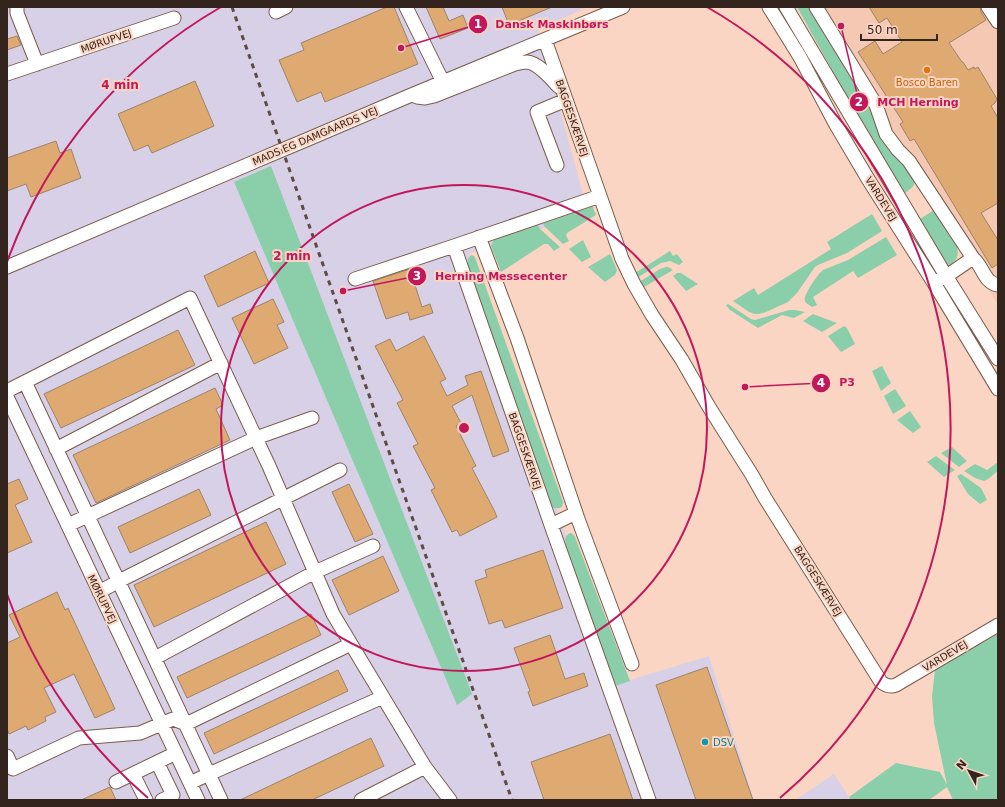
<svg xmlns="http://www.w3.org/2000/svg" width="1005" height="807" viewBox="0 0 1005 807" font-family="'DejaVu Sans',sans-serif">
<style>
.built{fill:#f4c8b3}
.industrial{fill:#d7d0e6}
.green{fill:#8aceaa}
.building{fill:#deaa72;stroke:#9d8369}
.lines{fill:none;stroke-linecap:round;stroke-linejoin:round}
.minor-casing{stroke:#7b5b4b;stroke-width:15}
.minor{stroke:#fff;stroke-width:13}
.rail{stroke:#5e4b41;stroke-width:3;stroke-dasharray:5 5;stroke-linecap:butt}
.ring{fill:none;stroke:#c2185b;stroke-width:2}
.food-dot{fill:#e8710a;stroke:#fbd5c3;stroke-width:1.5}
.culture-dot{fill:#0f9aa8;stroke:#fbd5c3;stroke-width:1.5}
.labels{text-anchor:middle;dominant-baseline:central;stroke-width:4;stroke-linejoin:round;paint-order:stroke}
.street-label{font-size:10px;fill:#33251e;stroke:#fbd5c3}
.food-label{font-size:10px;fill:#c56008;stroke:#fbd5c3}
.culture-label{font-size:10px;fill:#0d838f;stroke:#fbd5c3;text-anchor:start}
.centre{fill:#c2185b;stroke:#fbd5c3;stroke-width:2}
.ring-label{font-size:12px;text-anchor:middle;font-weight:bold;fill:#c2185b;stroke:#fbd5c3;stroke-width:4;stroke-linejoin:round;paint-order:stroke}
.leader{fill:none;stroke:#c2185b;stroke-width:1.5}
.callout-dot{fill:#c2185b;stroke:#fbd5c3;stroke-width:1.5}
.mark-label{font-size:12px;text-anchor:middle;font-weight:bold;fill:#fff}
.callout-label{font-size:11px;text-anchor:middle;font-weight:bold;fill:#c2185b;stroke:#fbd5c3;stroke-width:4;stroke-linejoin:round;paint-order:stroke}
</style>
<rect width="100%" height="100%" fill="#fbd5c3"/>
<path class="built" d="M817,7H998V305L924,183Z"/>
<path class="industrial" d="M7,7H587L538,30L588,212L469,254L617,684L709,656L754,800H7Z
M834,774L851,800H795Z"/>
<path class="green" d="M797,7H808L867,102L882,139L914,177C916,186 912,188 905,193L851,104Z
M271,166L472,694L457,705L234,182Z
M592,205L596,215L567,233L566,236L569,241L563,244L544,226L543,222Z
M934,210L957,247C959,254 957,262 949,265L947,264L920,219Z
M872,214L882,231L847,253L818,265L815,267L797,293L788,302L766,312L759,314H755L749,312L733,301L754,288L758,295L831,249L827,242Z
M537,224L540,229L560,247L554,251L548,244H544L501,272L491,246L494,239Z
M886,237L897,255L858,278L853,271L813,297L817,305L812,307L806,303C805,300 804,300 805,297C808,289 817,275 823,270L848,260Z
M583,240L591,257L582,262L569,249Z
M670,251L673,256L677,254L683,262L679,265L670,261L661,263L637,278L635,273Z
M610,254L617,270L615,275L605,282L588,267Z
M471,255L474,256L476,260L563,502C563,508 560,509 554,508L552,506L468,267V259Z
M666,267H668L673,270L644,287L641,286L639,282L660,269Z
M677,273H681L698,284L686,291L673,276Z
M728,304L751,319L755,320L789,310H795L805,312L794,318L782,315L758,328L730,310L726,305Z
M813,314L834,322L837,323L822,332L803,321Z
M844,326L847,328L855,344L841,352L828,336Z
M882,366L891,383L881,391L872,371Z
M895,389L906,406L893,414L884,396Z
M910,411L921,427L913,433L897,420Z
M952,447L967,461L959,467L941,453Z
M936,456L955,470L944,477L927,462Z
M998,462V471C993,474 990,479 984,481L975,478L964,471L975,464L987,470Z
M961,474L981,488L987,500L980,504L968,494L957,476Z
M570,533L573,534L575,537L630,681L615,686L566,546C565,541 564,536 570,533Z
M998,634V800H953L947,787L929,800H851L849,797L896,763L940,772L947,785L934,723L932,696L935,670Z"/>
<path class="building" d="M387,7H394L418,64L325,102L321,92L297,102L279,60L304,50L301,43Z
M426,7H443L449,21L463,15L468,28L440,39Z
M502,7H552L509,25Z
M869,7H980L981,12L986,20L949,43L962,62H963L968,70L974,67L975,69L978,67L997,99L995,103L991,106L998,118V203L981,213L998,240V264L992,268L914,139L910,141L900,124L903,122L858,52L875,41L883,54L902,42L887,18L879,23Z
M17,36L21,45L7,50V39Z
M195,81L214,126L152,153L148,145L134,151L118,114Z
M56,141L60,153L71,149L81,178L31,197L26,184L7,191V158Z
M255,251L269,283L218,307L204,276Z
M410,269L422,307L430,304L433,313L410,320L408,312L386,319L373,281Z
M273,299L284,322L277,325L288,348L254,364L232,318Z
M178,330L195,365L61,428L44,394Z
M424,336L446,379L440,382L447,396L468,385L465,376L481,371L509,451L493,457L472,395L452,406L461,423L456,426L476,466L472,468L494,510L497,517L460,536L457,530L452,532L431,490L435,488L413,446L418,444L397,403L403,400L375,346L390,339L396,351Z
M215,388L223,405L216,409L230,440L96,503L73,455Z
M19,479L28,499L15,505L32,542L7,553V484Z
M349,484L373,534L355,542L332,492Z
M199,489L211,515L130,553L118,527Z
M266,522L286,564L154,627L134,585Z
M543,550L563,608L505,628L502,620L489,624L475,581L487,577L485,570Z
M383,556L399,591L349,615L332,580Z
M57,592L65,610L68,608L115,709L95,718L74,674L44,688L56,712L45,717L46,721L28,730L26,726L9,734L7,729V643L20,637L9,615Z
M311,614L321,635L187,698L177,677Z
M550,635L565,679L584,673L588,686L533,706L528,692L530,691L514,648Z
M707,667L753,800H696L656,685Z
M338,670L348,691L214,754L204,733Z
M610,734L633,800H544L531,762Z
M371,738L384,766L312,800H240Z
M110,787L116,800H81Z"/>
<g class="lines">
<g class="minor-casing">
<path id="minor" d="M17,7V13L37,64
M406,7L443,82
M769,7L800,57L836,125L868,179L934,283L998,389
M786,7L946,276L998,359
M816,7L876,105L886,134L898,150L909,161L973,258L951,273L939,280
M988,7L998,22
M276,12L286,7
M545,40L600,196L454,246L551,525L649,800
M7,74L174,18
M417,97L425,98L434,96L515,64C519,63 523,62 527,62C539,63 551,79 559,87
M557,165L537,112L566,100
M600,196L622,259L634,284L652,315L682,360L709,407L752,475L765,498L881,682C886,686 891,687 896,685L998,625
M479,237L517,338L578,519L632,664
M973,258C983,266 984,283 998,285
M7,267L282,150L306,140L409,96L623,7
M355,279L454,246
M25,382L221,800
M7,391L190,298L269,466L333,614L425,767L450,800
M7,397L198,800
M56,449L221,363
M68,525L256,438L312,418
M551,525L576,513
M99,592L119,581L340,470
M155,658L315,572L373,546
M7,756L13,769L79,738L140,733L173,719L186,724L351,644
M157,762L173,795L162,800
M133,774L146,800
M116,782L176,753
M190,783L209,774L383,697
M361,800L425,767"/>
</g>
<use href="#minor" class="minor"/>
<path class="rail" d="M232,7L512,800"/>
</g>
<g class="ring">
<circle cx="464" cy="428" r="243"/>
<path d="M148 798A486 486 0 0 1 7 594M7 262A486 486 0 0 1 221 7M707 7A486 486 0 0 1 780 798"/>
</g>
<circle class="food-dot" cx="927" cy="70" r="4"/>
<circle class="culture-dot" cx="705" cy="742" r="4"/>
<g class="labels">
<g class="street-label">
<text transform="translate(106 41) rotate(-19)">MØRUPVEJ</text>
<text transform="translate(572 118) rotate(71)">BAGGESKÆRVEJ</text>
<text transform="translate(315 136) rotate(-23)">MADS EG DAMGAARDS VEJ</text>
<text transform="translate(881 199) rotate(58)">VARDEVEJ</text>
<text transform="translate(525 451) rotate(71)">BAGGESKÆRVEJ</text>
<text transform="translate(818 581) rotate(58)">BAGGESKÆRVEJ</text>
<text transform="translate(102 599) rotate(64)">MØRUPVEJ</text>
<text transform="translate(945 656) rotate(-31)">VARDEVEJ</text>
</g>
<g class="food-label">
<text x="927" y="82">Bosco Baren</text>
</g>
<g class="culture-label">
<text x="713" y="742">DSV</text>
</g>
</g>
<circle cx="464" cy="428" r="6" class="centre"/>
<g class="ring-label">
<text x="120" y="89">4 min</text>
<text x="292" y="260">2 min</text>
</g>
<path class="leader" d="M401 48L478 24M841 26L859 102M343 291L417 276M745 387L821 383"/>
<g class="callout-dot">
<circle cx="401" cy="48" r="4"/>
<circle cx="841" cy="26" r="4"/>
<circle cx="343" cy="291" r="4"/>
<circle cx="745" cy="387" r="4"/>
<circle cx="478" cy="24" r="10"/>
<circle cx="859" cy="102" r="10"/>
<circle cx="417" cy="276" r="10"/>
<circle cx="821" cy="383" r="10"/>
</g>
<g class="mark-label">
<text x="478" y="28">1</text>
<text x="859" y="106">2</text>
<text x="417" y="280">3</text>
<text x="821" y="387">4</text>
</g>
<g class="callout-label">
<text x="552" y="28">Dansk Maskinbørs</text>
<text x="918" y="106">MCH Herning</text>
<text x="501" y="280">Herning Messecenter</text>
<text x="847" y="386">P3</text>
</g>
<rect width="1005" height="807" fill="none" stroke="#33251e" stroke-width="16"/>
<g transform="translate(969 771) rotate(310)" stroke="#fbd5c3" stroke-width="3" paint-order="stroke">
<path d="M0-3L7 15L0 10L-7 15Z" fill="#33251e"/>
<text y="-6" font-size="11" font-weight="bold" text-anchor="middle" fill="#33251e">N</text>
</g>
<path d="M861 34v6h76v-6" fill="none" stroke="#33251e" stroke-width="2"/>
<text x="867" y="34" font-size="12" fill="#33251e" stroke="#fbd5c3" stroke-width="3" paint-order="stroke">50 m</text>
</svg>
